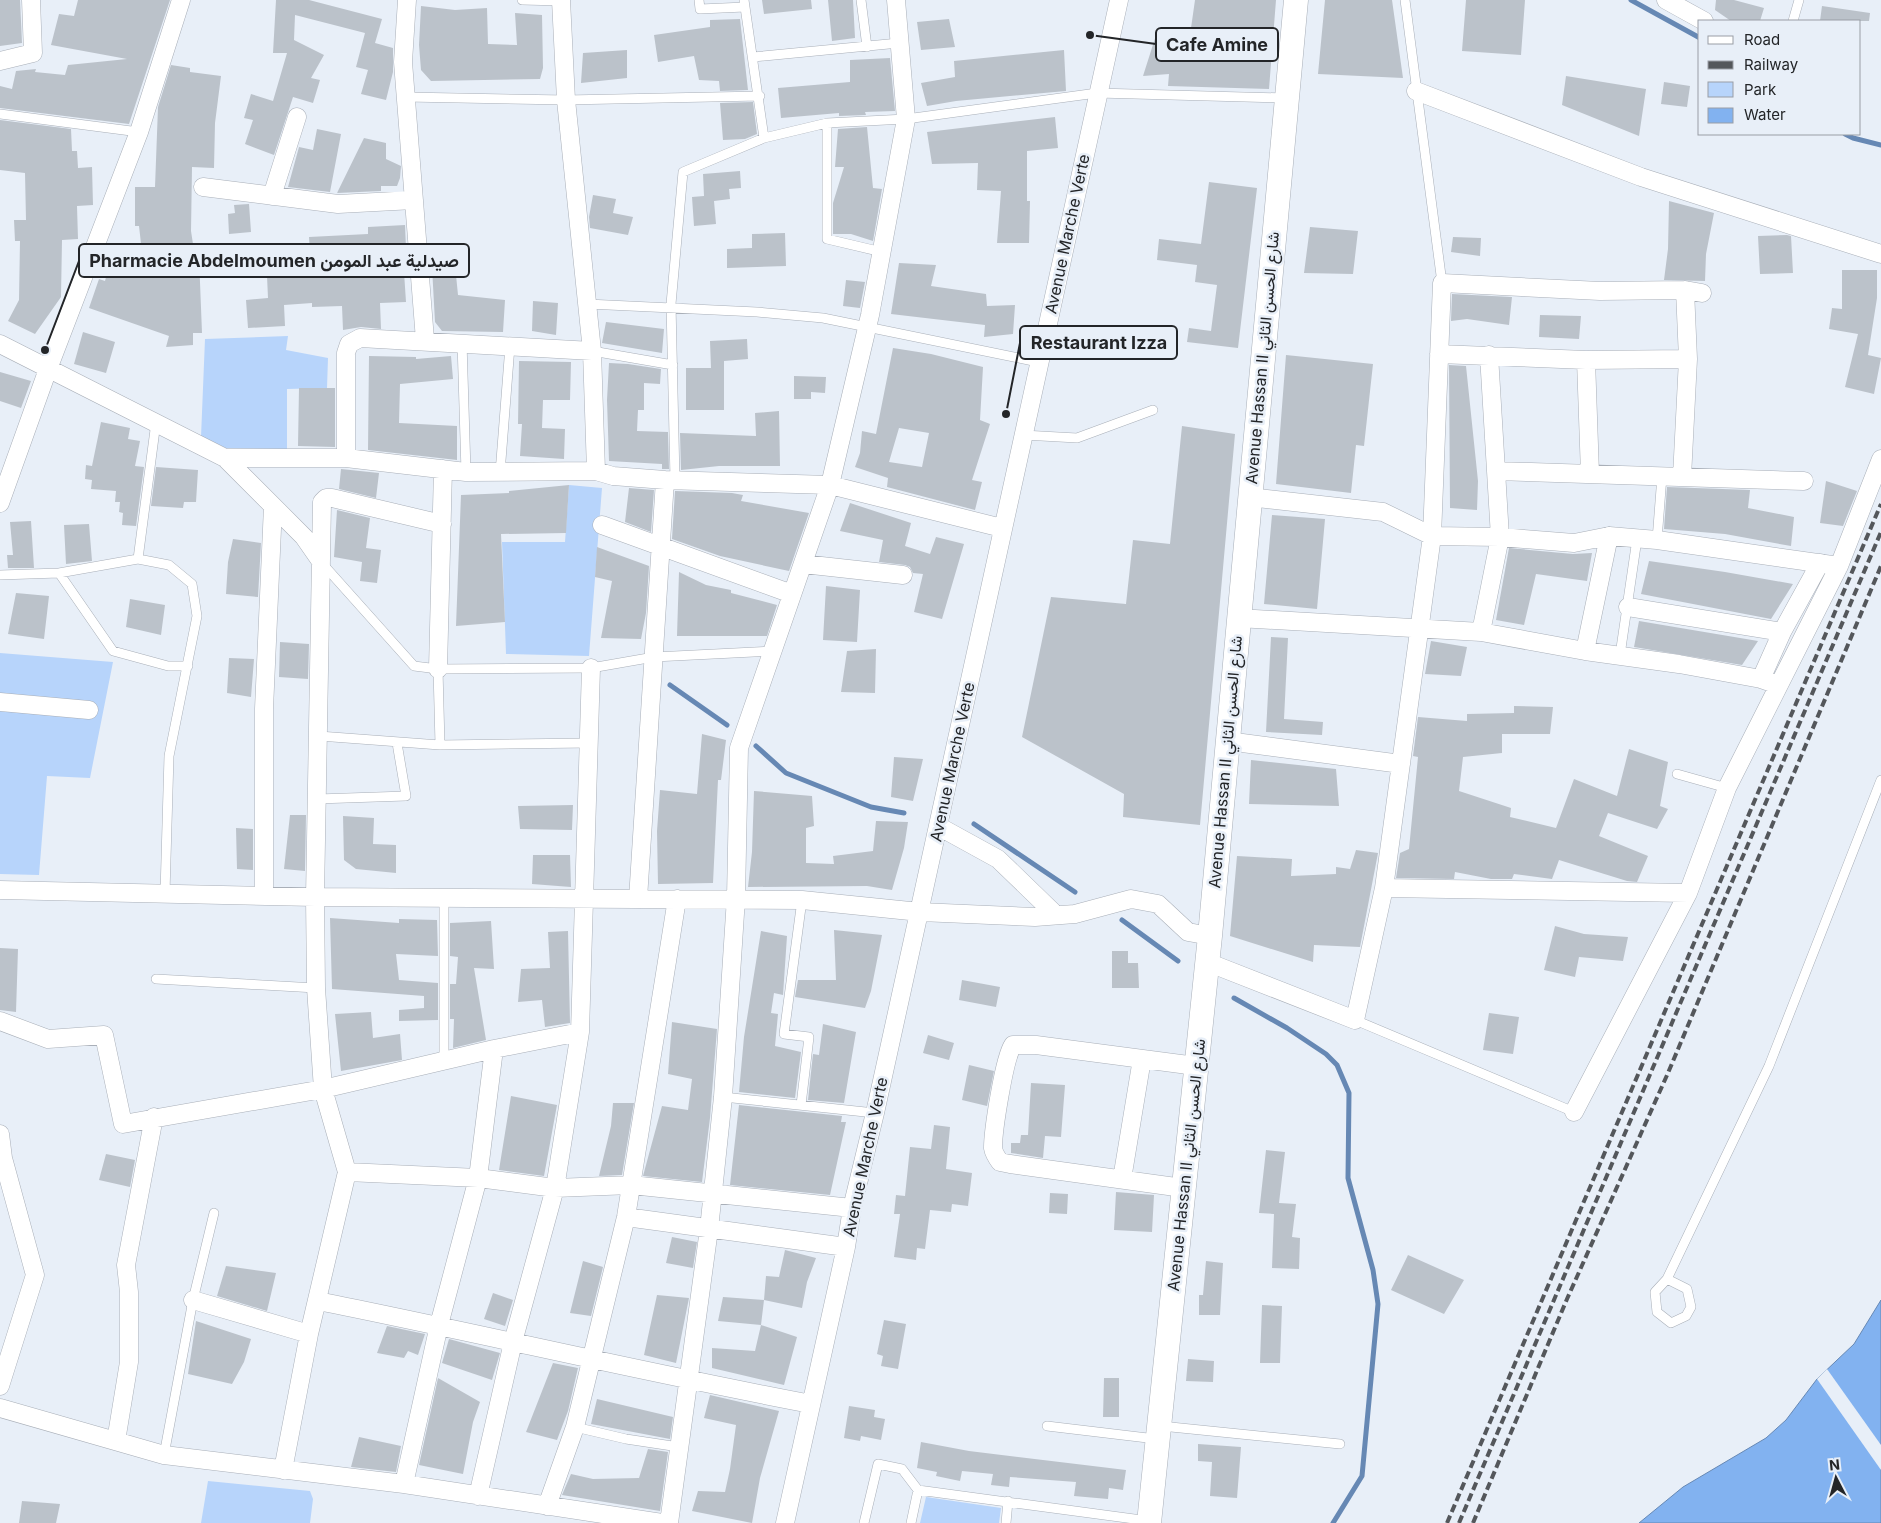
<svg xmlns="http://www.w3.org/2000/svg" width="1881" height="1523" viewBox="0 0 1881 1523" font-family="Inter,Vazirmatn,sans-serif">
<style>
.green{fill:#b7d4fb}
.water{fill:#82b2f0;stroke:#6688b4}
.pier{fill:#e8eff8}
.lines{fill:none;stroke-linecap:round;stroke-linejoin:round}
.stream{stroke:#6688b4;stroke-width:5}
.building{fill:#bbc2ca;fill-rule:evenodd}
.lane-casing{stroke:#a9afb8;stroke-width:10}
.street-casing{stroke:#a9afb8;stroke-width:19}
.secondary-casing{stroke:#a9afb8;stroke-width:25}
.lane{stroke:#fff;stroke-width:9}
.street{stroke:#fff;stroke-width:18}
.secondary{stroke:#fff;stroke-width:24}
.rail{stroke:#54575b;stroke-width:4;stroke-dasharray:8 4;stroke-linecap:butt}
.labels{text-anchor:middle;dominant-baseline:central;stroke-width:5;stroke-linejoin:round;paint-order:stroke}
.street-label{font-size:16px;fill:#232528;stroke:#e8eff8}
.leader{fill:none;stroke:#232528;stroke-width:2}
.callout-dot{fill:#232528;stroke:#e8eff8;stroke-width:2}
.callout{fill:#e8eff8;stroke:#232528;stroke-width:2}
.callout-label{font-size:18px;text-anchor:middle;font-weight:bold;fill:#232528}
</style>
<rect width="100%" height="100%" fill="#e8eff8"/>
<path class="green" d="M288,336L286,350L328,358L327,388L287,389V449L225,448L201,437L205,339Z
M569,485L602,488L589,656L506,654L502,542H565Z
M0,653L113,662L90,778L47,776L39,875L0,874Z
M208,1481L310,1491L313,1499L310,1523H201Z
M926,1497L1001,1508L999,1523H920Z"/>
<path class="water" d="M1881,1300V1523H1639L1683,1487L1766,1438L1786,1420L1817,1379L1854,1344Z"/>
<path class="pier" d="M1827,1369L1881,1445V1470L1817,1379Z"/>
<g class="lines">
<path class="stream" d="M1631,0L1700,38
M1845,134L1853,138L1881,145
M670,685L727,725
M756,746L786,773L871,807L904,813
M974,824L1075,892
M1122,920L1178,961
M1234,998L1287,1028L1326,1054L1337,1065L1349,1093L1348,1178L1373,1270L1378,1304L1362,1476L1333,1523"/>
</g>
<path class="building" d="M0,0H20L22,43L0,46Z
M78,0H170L129,124L0,108V86L12,89L16,71L36,69L35,72L65,75L68,65L127,59L51,45L59,14L74,16Z
M276,0H309L382,19L375,43L393,48V72L386,100L361,94L368,70L356,67L365,33L295,15L294,40L324,55L311,78L320,80L313,103L293,97L274,155L245,144L253,120L244,118L251,94L273,101L287,53H273Z
M762,0H811L812,9L764,14Z
M828,0H853L855,38L832,41Z
M1195,0H1276L1269,89L1168,86L1169,74L1143,76L1157,32L1190,35Z
M1325,0H1392L1403,78L1318,74Z
M1466,0H1525L1521,55L1462,51Z
M1716,0H1734L1764,8L1760,21H1731L1715,10Z
M421,6L455,10L487,8L488,44L517,45L515,13L542,15L543,68L540,79L431,81L421,70L419,45Z
M1822,6L1870,13L1869,21H1820Z
M740,19L748,90L720,91L719,81L699,80L694,56L658,62L654,35L710,27V20Z
M949,19L955,47L921,50L917,22Z
M627,50V78L581,83L583,53Z
M1064,50L1066,91L956,101L927,106L921,83L955,77L954,61Z
M890,58L895,111L865,112L866,115L839,116V113L781,118L778,88L850,82V60Z
M171,65L190,68V72L221,76L215,123L214,168L192,167L191,231L195,257H199L202,333H193V345L166,347L169,336L89,308L99,279L105,281L110,262L128,267L131,258L143,261L139,226H135V187H155L158,107Z
M1566,76L1646,89L1639,136L1562,105Z
M1664,82L1690,86L1687,107L1661,104Z
M753,102L757,134L745,139L723,140L720,103Z
M1055,117L1058,148L1027,151V201H1030L1029,243H997L1001,191L977,190L978,163L932,164L927,132Z
M0,120L71,129L72,151H77L78,168L92,167L93,205L77,206L78,239L62,240L61,297L35,334L8,321L19,300L20,241H15L14,220H26L25,173L0,170Z
M867,127L873,188L882,189L873,241L851,234H833V203L844,167H835L838,129Z
M317,129L341,134L330,192L288,187L299,147L313,150Z
M364,138L386,143V159L401,166L400,178L397,186H381V191L337,193Z
M740,171L741,188L729,189L730,199L714,201L716,224L694,226L692,197L704,196L703,174Z
M1209,182L1257,188L1238,348L1187,342L1189,328L1211,331L1217,285L1195,282L1197,265L1157,260L1159,239L1201,244Z
M593,195L616,199L613,213L633,217L628,235L590,228L589,217Z
M1669,201L1714,213L1706,254L1705,281L1664,280L1668,249Z
M249,204L251,232L229,234L228,214L235,213L234,205Z
M405,225L407,272H404L406,302L380,303L381,329L361,327L343,330L342,306L312,307V303L284,305L285,326L248,328L246,300L268,298L266,254L310,252L309,237L368,234V227Z
M1310,227L1358,231L1353,274L1304,273Z
M785,233L786,266L727,268V249L752,248V234Z
M1787,235L1791,236L1793,273L1760,274L1758,236Z
M1453,237L1481,238L1480,256L1451,252Z
M899,263L936,265L931,286L986,294L987,306L1015,305L1013,334L984,337L985,325L891,314Z
M455,265L458,295L505,300L503,332L442,331L435,322L432,267Z
M1842,270H1877V298L1868,355L1881,358L1874,394L1845,387L1858,334L1829,329L1832,308L1842,309Z
M846,280L865,282L860,308L843,306Z
M1452,294L1512,297L1509,325L1467,319L1451,321Z
M533,301L558,303L556,335L532,331Z
M1540,315L1581,316L1579,339L1539,337Z
M606,322L664,329L662,353L602,343Z
M83,332L115,342L106,373L74,364Z
M747,339L748,359L724,361V410H686V368H711L710,341Z
M893,348L931,354L983,367L980,420L990,424L972,480L982,482L975,510L887,487L888,478L855,467L860,453L862,431L876,434ZM899,428L929,433L922,467L889,462Z
M1286,355L1373,364L1364,446L1356,445L1351,493L1276,484Z
M369,356L416,357V359L451,356L453,379L400,384L399,423L457,426V460L368,450Z
M519,361L571,362L570,400H543L542,428L565,429L564,459L520,456L522,424H518Z
M609,363L628,364L661,369L660,384L644,383V410H638L637,431L668,432L669,469H662V464L609,461L607,400Z
M1449,365L1466,366L1478,481L1477,510L1450,508Z
M0,372L31,381L21,408L0,401Z
M794,376L826,377L825,393L811,392V399H794Z
M299,388H335V447L298,446Z
M779,411L780,466H719L681,470L680,433L756,436L755,413Z
M101,422L130,428L128,439L140,441L135,466L144,467L136,526L122,525L123,513L119,512L120,502H115L116,491L91,489L92,480L85,479L86,465L92,466Z
M1182,426L1235,434L1200,825L1123,817L1124,794L1022,737L1051,597L1126,604L1133,540L1170,544Z
M156,467L198,470L196,502H184L183,508L151,506Z
M341,469L379,473L376,498L339,489Z
M1826,481L1857,491L1843,526L1820,523Z
M569,485L566,533L501,534L505,622L456,626L461,495L509,493V491Z
M1667,487L1750,490L1748,508L1794,517L1791,546L1725,534L1664,529Z
M629,488L654,490L651,532L625,522Z
M675,491L732,493L743,495L741,501L809,513L789,571L720,556L672,539Z
M850,503L911,523L905,546L930,554L936,537L964,544L942,619L914,612L923,574L913,573L910,567L905,565L879,562L883,540L840,531Z
M337,510L370,518L366,548L381,550L377,583L360,581L362,562L334,557Z
M1272,515L1325,519L1317,609L1264,604Z
M31,521L34,568H8L7,555H13L10,522Z
M89,524L92,561L66,564L64,525Z
M233,539L261,543L258,597L226,594L228,562Z
M597,547L649,566L646,613L641,639L601,638L612,581L595,577Z
M1509,548L1573,554L1592,553L1587,581L1536,574L1524,625L1496,620Z
M1649,561L1725,572L1793,584L1771,619L1641,594Z
M679,572L706,585L731,590V593L777,605L767,636H677Z
M826,586L860,590L857,642L823,640Z
M16,593L49,596L44,639L8,634Z
M130,599L165,605L161,635L126,627Z
M1639,621L1758,641L1742,665L1634,647Z
M1271,637L1288,638L1284,719L1323,722L1322,735L1266,732Z
M1431,641L1467,647L1461,676L1425,674Z
M280,642L309,644L308,679L279,677Z
M876,649L875,693L841,692L847,651Z
M229,658L254,659L251,697L227,693Z
M1514,706L1553,707L1550,734H1502V753L1463,757L1459,791L1511,808L1510,817L1556,828L1574,779L1617,796L1629,749L1668,762L1660,806L1668,809L1657,829L1608,813L1599,836L1648,856L1637,882L1627,881L1559,860L1552,879L1514,874L1512,879H1491L1455,872L1454,879L1396,878L1400,853L1409,849L1418,757L1413,756L1418,717L1467,721V714L1514,713Z
M702,734L726,740L721,780H718L713,883L658,884L657,831L660,790L697,794Z
M894,757L923,759L913,801L891,797Z
M1251,760L1336,769L1339,806L1249,804Z
M754,791L812,796L814,826L806,828V863L834,864L833,856L873,851L876,821L908,822L904,848L892,890L867,886L748,887L752,852Z
M573,805L572,830L520,829L518,806Z
M290,815H306L305,871L284,869Z
M343,816L374,818L373,844L396,845V873L356,869L344,860Z
M236,828L253,829V870L237,869Z
M1356,850L1378,853L1360,947L1314,945L1313,962L1230,936L1237,856L1292,859L1291,876L1336,874V867L1350,869Z
M533,855H570L571,887L532,884Z
M330,918L399,923V919L437,920L438,956L396,954L399,980L438,983V1020L399,1021V1010L424,1008V996L332,989Z
M491,921L494,969L474,968L486,1040L453,1048L454,1019H450V984H456L458,957L450,956V923Z
M1555,926L1584,934L1628,937L1623,961L1579,957L1575,977L1544,970Z
M834,930L882,935L871,991L865,1008L795,997L798,980H836Z
M568,931L570,1023L545,1027L542,1000L518,1002L521,969L550,968L548,932Z
M761,931L787,936L783,995L774,993L771,1013L778,1014L775,1046L801,1052L795,1098L739,1092L744,1037Z
M0,948L18,949L16,1012L0,1010Z
M1112,951H1128V963H1138L1139,988H1112Z
M962,980L1000,987L996,1007L959,1000Z
M371,1012L373,1038L400,1034L402,1060L341,1071L335,1014Z
M1489,1013L1519,1017L1513,1054L1483,1050Z
M672,1022L717,1029L710,1118L702,1182L643,1176L662,1106L688,1110L692,1079L668,1074Z
M823,1024L856,1032L844,1103L808,1100L813,1054L819,1055Z
M928,1035L954,1043L949,1060L923,1053Z
M969,1065L994,1071L987,1106L962,1100Z
M1031,1083L1065,1085L1061,1137L1045,1136L1043,1158L1011,1153V1143H1020L1021,1135H1028Z
M511,1096L557,1105L544,1176L499,1170Z
M613,1103H634L622,1175L599,1176L611,1126Z
M739,1105L842,1116L841,1122H846L830,1195L730,1185Z
M934,1125L950,1127L946,1169L972,1173L968,1206L952,1204L951,1212L930,1210L925,1249L917,1248L916,1260L894,1257L900,1214H894L896,1195L905,1196L910,1147L931,1149Z
M1266,1150L1285,1152L1279,1203L1296,1204L1292,1237L1300,1238L1299,1269L1272,1268L1274,1214L1259,1213Z
M106,1154L135,1160L130,1187L99,1180Z
M1116,1192L1154,1195L1152,1232L1114,1230Z
M1050,1193L1068,1194L1067,1214L1049,1213Z
M672,1237L697,1242L693,1268L666,1263Z
M785,1250L816,1258L807,1282L802,1308L764,1300L766,1276L779,1277Z
M1408,1255L1464,1280L1444,1314L1391,1290Z
M583,1261L603,1267L591,1316L570,1313Z
M1206,1261L1223,1263L1220,1315H1199V1295H1203Z
M226,1266L276,1273L267,1311L217,1296Z
M493,1293L513,1300L505,1326L484,1319Z
M657,1295L689,1298L676,1363L644,1355Z
M723,1297L764,1300L761,1325L718,1321Z
M1262,1305L1282,1306L1280,1363H1260Z
M884,1320L906,1324L898,1369L881,1366L883,1356L877,1354Z
M196,1321L251,1339L244,1362L232,1384L188,1374Z
M761,1325L797,1337L784,1385L712,1368V1348L755,1351Z
M387,1326L425,1334L418,1355L408,1351L404,1358L377,1353Z
M449,1339L500,1353L492,1380L442,1363Z
M1188,1359L1214,1361L1213,1382L1186,1381Z
M553,1363L578,1368L568,1411L557,1440L526,1432Z
M438,1378L480,1402L473,1422L463,1474L419,1465Z
M1104,1378H1119V1417H1103Z
M710,1395L779,1411L760,1478L752,1523L692,1511L698,1491L725,1492L730,1469L736,1425L704,1418Z
M597,1399L673,1417L670,1439L591,1424Z
M849,1406L875,1410L874,1417L885,1419L881,1440L861,1436L860,1441L844,1438Z
M359,1437L401,1446L396,1472L351,1467Z
M921,1442L969,1451L1126,1470L1123,1490L1109,1488L1108,1499L1074,1496L1076,1482L1010,1477L1009,1487L991,1485L993,1474L962,1471L960,1481L936,1476L937,1472L917,1468Z
M1198,1444L1241,1447L1237,1498L1210,1496L1212,1462L1198,1461Z
M648,1449L668,1452L660,1511L562,1495L571,1474L593,1479L639,1478Z
M22,1501L60,1504L56,1523H19Z"/>
<g class="lines">
<g class="lane-casing">
<path id="lane" d="M522,0L561,1
M699,0L700,9L745,7
M744,0L764,138
M861,0L867,47
M1405,0L1442,283
M1793,21L1799,0
M753,57L899,43
M406,97L566,100L760,96
M0,114L139,132
M827,123V239L882,252
M587,304L757,312L823,318L1038,362
M462,342L466,472
M592,351L673,365
M1023,435L1077,438L1153,410
M500,473L510,346
M675,480L671,304L683,172L764,138L827,123L906,119L1097,93L1286,98
M1657,540L1662,476
M138,559L169,565L192,584L197,616L169,756L165,893
M321,562L414,666L438,669L591,668L654,657L773,651
M59,573L113,651L168,666H188
M0,575L59,573L138,559L156,422
M1620,655L1637,539
M438,669L440,745
M319,736L440,745L588,743
M1677,774L1727,788
M317,799L406,796L397,743
M444,897V1061
M156,979L316,988
M1355,1020L1574,1112
M723,1097L875,1113
M801,1105L809,1037L784,1034L802,900
M1667,1279L1687,1289L1691,1307L1686,1316L1671,1323L1657,1312L1655,1292L1667,1279L1769,1066L1881,780
M1047,1426L1156,1439
M1161,1426L1340,1444
M575,1427L626,1439L679,1447
M164,1455L193,1300L214,1213
M864,1523L878,1464L902,1469L918,1490L1149,1521
M911,1523L918,1490
M1006,1523L1008,1501"/>
</g>
<g class="street-casing">
<path id="street" d="M407,0L403,62L425,340
M1666,0L1704,21
M0,61L33,53L31,0
M1416,91L1641,177L1881,254
M203,187L338,204L414,200
M272,196L297,117
M0,344L225,458L304,537L320,560
M592,351L596,471
M1439,354L1586,360L1688,359
M1586,360L1590,474
M225,458H346L466,472L596,471L613,476L665,480L830,485L1002,528
M346,458V353L349,344L360,338L592,351L566,100L561,0
M1497,471L1804,481
M1682,477L1688,359L1685,290
M1249,497L1383,512L1432,536L1500,537L1574,543L1609,536L1657,540L1839,566
M0,503L48,369L139,132L181,0
M602,525L792,594
M803,564L903,575
M1628,607L1782,632
M1238,618L1481,632L1585,651L1679,664L1761,679L1778,685
M1481,632L1500,537L1489,355
M1585,651L1609,536
M438,669L443,469
M1761,679L1782,632L1820,563
M0,702L89,710
M1227,741L1401,764
M938,826L998,859L1056,915
M1384,888L1688,893
M0,890L315,897L802,900L920,912L1035,917L1075,914L1131,899L1158,904L1188,932L1210,936
M264,895V709L273,506
M638,899L665,480
M1207,962L1355,1020L1384,888L1432,536L1442,283L1600,291L1685,290L1702,293
M0,1021L48,1039L104,1035L123,1124L323,1089L494,1049L580,1032
M1574,1112L1688,893L1727,788L1839,566L1881,459
M0,1134L3,1158L35,1275L0,1386
M347,1172L478,1178L555,1188L631,1185L852,1208
M1122,1179L1142,1059
M1183,1188L1010,1164L1000,1162C997,1158 994,1154 993,1148C993,1131 1004,1058 1013,1045H1036L1196,1066
M626,1217L846,1247
M193,1300L309,1334
M318,1301C483,1334 646,1373 811,1404
M0,1408L164,1455L404,1484L662,1523
M116,1441L129,1362V1292L126,1265L154,1117
M283,1470L309,1334L347,1172L323,1089L316,988L315,897L322,502L326,498H332L442,524
M404,1484L439,1325L478,1178L494,1049
M478,1496L513,1342L555,1188L580,1032L591,668
M547,1506L575,1427L626,1217L677,899
M669,1523L709,1229L723,1097L736,898L739,748L830,485L870,315L906,119L896,0
M785,1523L846,1247L852,1208L875,1113L1119,0"/>
</g>
<g class="secondary-casing">
<path id="secondary" d="M1149,1523L1210,936L1296,0"/>
</g>
<use href="#lane" class="lane"/>
<use href="#street" class="street"/>
<use href="#secondary" class="secondary"/>
<path class="rail" d="M1447,1523L1881,504
M1459,1523L1881,532
M1473,1523L1567,1299L1668,1073L1881,566"/>
</g>
<g class="labels">
<g class="street-label">
<text transform="translate(1067 234) rotate(-78)">Avenue Marche Verte</text>
<text transform="translate(1262 358) rotate(-85)">Avenue Hassan II شارع الحسن الثاني</text>
<text transform="translate(952 762) rotate(-78)">Avenue Marche Verte</text>
<text transform="translate(1225 762) rotate(-85)">Avenue Hassan II شارع الحسن الثاني</text>
<text transform="translate(865 1157) rotate(-78)">Avenue Marche Verte</text>
<text transform="translate(1186 1165) rotate(-84)">Avenue Hassan II شارع الحسن الثاني</text>
</g>
</g>
<path class="leader" d="M1090 35L1156 44M45 350L79 261M1006 414L1020 343"/>
<g class="callout-dot">
<circle cx="1090" cy="35" r="5"/>
<circle cx="45" cy="350" r="5"/>
<circle cx="1006" cy="414" r="5"/>
</g>
<g class="callout">
<rect x="1156" y="28" width="122" height="33" rx="5"/>
<rect x="79" y="244" width="390" height="33" rx="5"/>
<rect x="1020" y="326" width="157" height="33" rx="5"/>
</g>
<g class="callout-label">
<text x="1217" y="51">Cafe Amine</text>
<text x="274" y="267">Pharmacie Abdelmoumen صيدلية عبد المومن</text>
<text x="1099" y="349">Restaurant Izza</text>
</g>
<rect x="1698" y="20" width="162" height="115" fill="#e8eff8" stroke="#999ea5"/>
<rect x="1708" y="36" width="25" height="8" fill="#ffffff" stroke="#999ea5"/>
<text x="1744" y="45" font-size="15" fill="#232528">Road</text>
<rect x="1708" y="61" width="25" height="8" fill="#54575b" stroke="#999ea5"/>
<text x="1744" y="70" font-size="15" fill="#232528">Railway</text>
<rect x="1708" y="82" width="25" height="15" fill="#b7d4fb" stroke="#999ea5"/>
<text x="1744" y="95" font-size="15" fill="#232528">Park</text>
<rect x="1708" y="108" width="25" height="15" fill="#82b2f0" stroke="#999ea5"/>
<text x="1744" y="120" font-size="15" fill="#232528">Water</text>
<g transform="translate(1836 1478) rotate(354)" stroke="#e8eff8" stroke-width="4" paint-order="stroke">
<path d="M0-4L9 19L0 12L-9 19Z" fill="#232528"/>
<text y="-8" font-size="14" font-weight="bold" text-anchor="middle" fill="#232528">N</text>
</g>
</svg>
